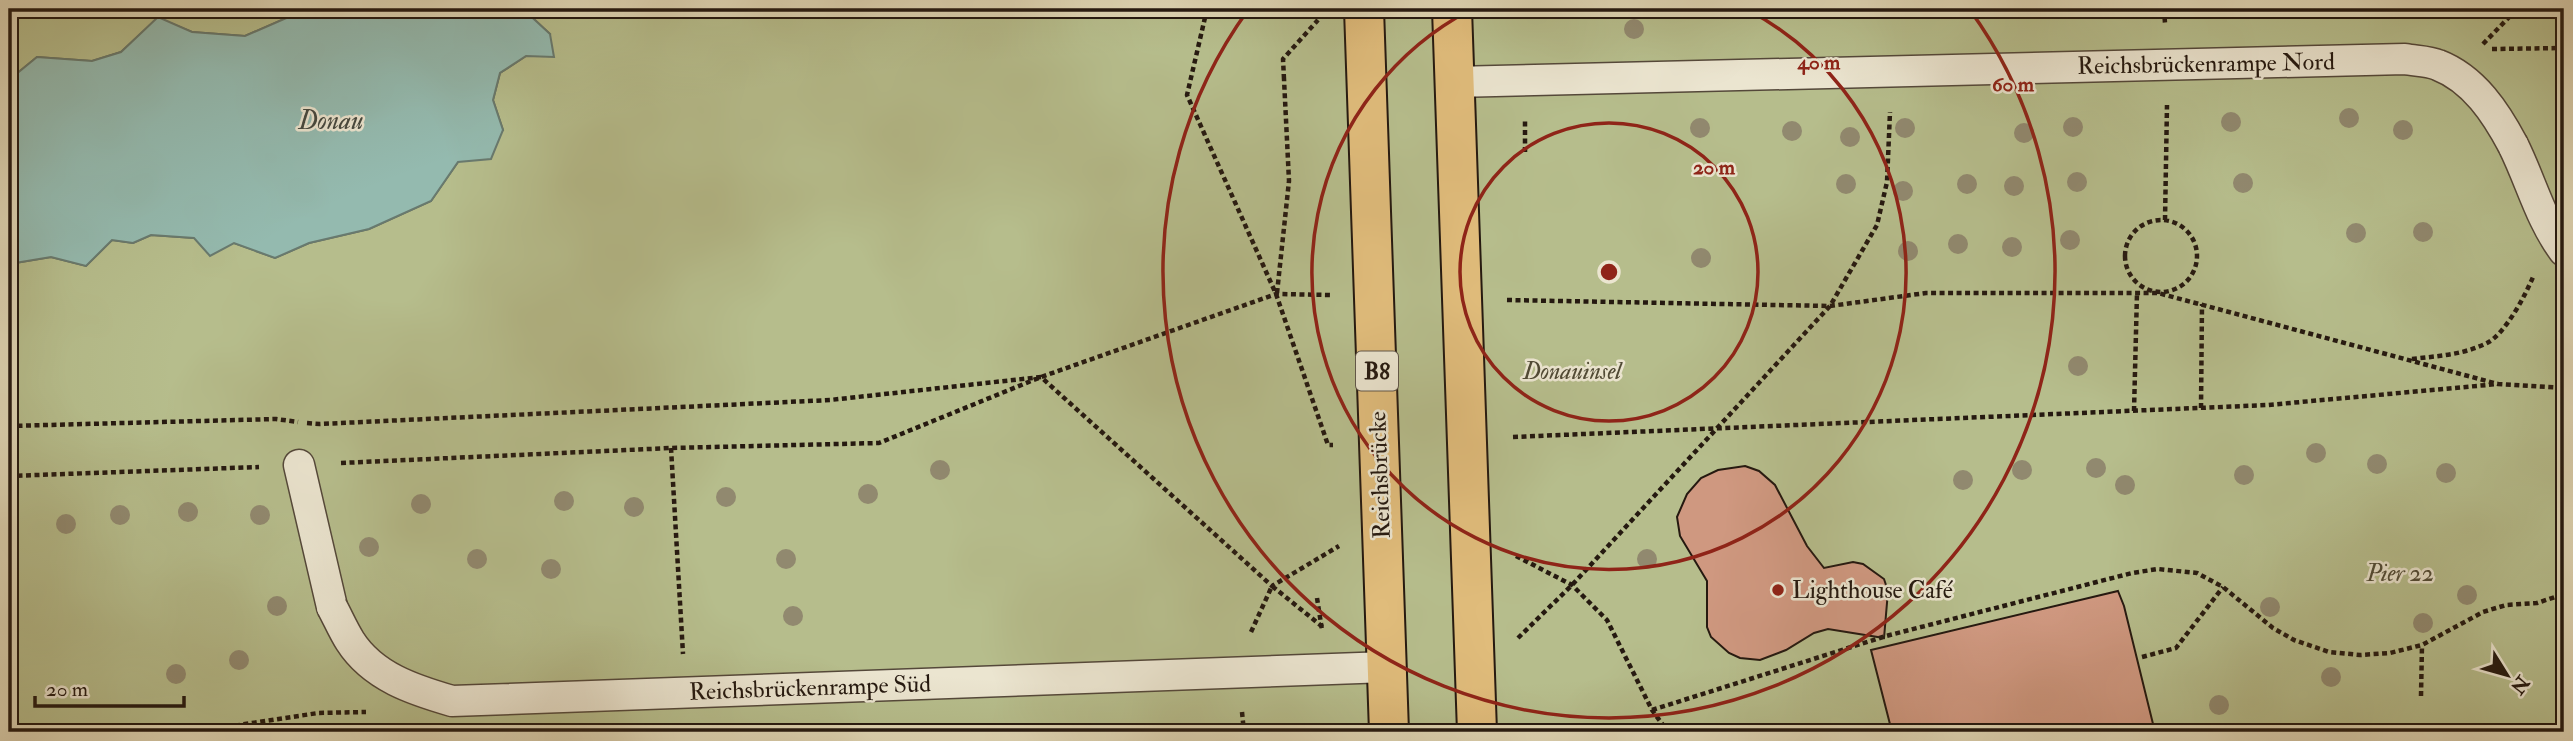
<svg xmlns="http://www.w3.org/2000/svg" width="2573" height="741" viewBox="0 0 2573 741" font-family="'IM FELL Double Pica',serif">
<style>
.green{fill:#b6bd8c;stroke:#6e6b4e;stroke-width:2}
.water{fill:#94baaf;stroke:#687a6f;stroke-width:2}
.building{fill:#cf9880;stroke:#251910;stroke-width:2}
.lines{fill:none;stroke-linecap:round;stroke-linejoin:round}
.lane-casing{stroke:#54483a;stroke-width:33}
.path{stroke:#251910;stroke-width:4.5;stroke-dasharray:5 3.5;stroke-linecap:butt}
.lane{stroke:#ebe5d0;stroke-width:30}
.lane-bridge-casing{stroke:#54483a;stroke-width:33;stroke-linecap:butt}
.primary-bridge-casing{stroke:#251910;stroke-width:42;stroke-linecap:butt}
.path-bridge{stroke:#251910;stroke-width:4.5;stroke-dasharray:5 3.5;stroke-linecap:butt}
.lane-bridge{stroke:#ebe5d0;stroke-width:30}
.primary-bridge{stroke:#e0bc7b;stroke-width:38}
.tree{fill:#91896f}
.ring{fill:none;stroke:#8f2418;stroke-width:3.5}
.poi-dot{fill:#8f2418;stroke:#ebe5d0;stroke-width:2.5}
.labels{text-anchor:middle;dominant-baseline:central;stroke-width:5;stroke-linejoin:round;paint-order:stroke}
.shield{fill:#ebe5d0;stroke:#60564a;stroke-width:2}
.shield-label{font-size:23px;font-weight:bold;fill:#251910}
.street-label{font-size:24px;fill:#251910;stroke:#ebe5d0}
.park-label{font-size:24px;font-style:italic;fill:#504a35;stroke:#ebe5d0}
.poi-label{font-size:24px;fill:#251910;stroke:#ebe5d0;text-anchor:start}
.water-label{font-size:26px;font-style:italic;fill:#464940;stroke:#ebe5d0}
.centre{fill:#8f2418;stroke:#ebe5d0;stroke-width:3.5}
.ring-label{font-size:21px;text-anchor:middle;font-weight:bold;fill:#8f2418;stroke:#ebe5d0;stroke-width:5;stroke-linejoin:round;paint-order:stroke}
</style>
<rect width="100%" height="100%" fill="#e0d7b6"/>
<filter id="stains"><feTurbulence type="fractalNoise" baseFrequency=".00286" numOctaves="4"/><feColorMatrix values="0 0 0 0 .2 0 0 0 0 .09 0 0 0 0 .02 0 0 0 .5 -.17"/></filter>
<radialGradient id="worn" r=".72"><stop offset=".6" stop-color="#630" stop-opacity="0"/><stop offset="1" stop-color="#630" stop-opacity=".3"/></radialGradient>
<path class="green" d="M9,9H307L245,36L192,32L158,18L121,52L92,61L37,57L9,80Z
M523,9H2564V732H9V264L51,257L86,266L112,240L133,243L151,235L194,238L234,243L275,258L309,243L369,229L431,201L458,162L503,130L493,100L500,73L526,56L550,34Z"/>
<path class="water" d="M307,9H523L550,34L554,57L526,56L500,73L493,100L503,130L491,159L458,162L431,201L369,229L309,243L275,258L234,243L210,256L194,238L151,235L133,243L112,240L86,266L51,257L9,264V80L37,57L92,61L121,52L158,17L192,32L245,36Z"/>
<path class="building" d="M1745,466L1759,471L1775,485L1807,546L1824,568L1853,562L1863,564L1884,579L1888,591L1884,638L1828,629L1814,633L1786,650L1760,660L1740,658L1729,653L1711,637L1707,627V581L1680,536L1677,517L1687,494L1701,478L1718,470Z
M2118,591L2124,606L2155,732H1892L1871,650Z"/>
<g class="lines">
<g class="lane-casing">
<path id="lane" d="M2513,145C2531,181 2540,219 2564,251
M299,465L332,607"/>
</g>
<path class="path" d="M1207,9L1187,95L1276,294L1328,445H1333
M2164,9L2165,23
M2483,44L2517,9
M2492,49L2564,48
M1525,152V120
M2125 256a36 36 0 1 1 72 0a36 36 0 1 1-72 0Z
M2165,220L2167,105
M1277,293L1289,181L1284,79
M1507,300L1830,306L1926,293H2158L2498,384
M2412,359C2437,356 2463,355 2487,343C2505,334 2525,296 2533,277
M2201,408L2202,304
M2134,411L2137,293
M307,423L320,424L830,400L1041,377L1272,586L1339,546
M9,426L276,419L298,422
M1513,437L2268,405L2498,384L2564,388
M671,448L683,654
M341,463L671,448L879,443L1041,377L1276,294L1330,295
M9,476L259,467
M1516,556L1572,585L1607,620L1652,710L1668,732
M1251,632L1272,586L1324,628
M1518,638L1572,585L1830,306L1877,225L1887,182L1890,112
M2142,657L2176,648L2223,587
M2421,696L2422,645
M1652,710L1886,636L2132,573L2158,569L2197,573L2223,587L2273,628L2294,640L2329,652L2360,655L2390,653L2422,645L2483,612L2506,605L2537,603L2564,594
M1242,712L1244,732
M193,732L318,713L366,712"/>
<use href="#lane" class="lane"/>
<g class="lane-bridge-casing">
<path id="lane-bridge" d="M1454,82L2405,59C2416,61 2429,61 2438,65C2474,79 2496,113 2513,145
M332,607C338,618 343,630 350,641C373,677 414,690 452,701L1387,667"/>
</g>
<g class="primary-bridge-casing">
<path id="primary-bridge" d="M1364,9L1389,732
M1452,9L1477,732"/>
</g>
<path class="path-bridge" d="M1284,79L1283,59L1318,20
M1317,598L1322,630"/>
<use href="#lane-bridge" class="lane-bridge"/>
<use href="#primary-bridge" class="primary-bridge"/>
</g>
<g class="tree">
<circle cx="1634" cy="29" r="10"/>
<circle cx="2349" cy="118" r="10"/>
<circle cx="2231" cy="122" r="10"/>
<circle cx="2073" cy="127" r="10"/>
<circle cx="1700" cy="128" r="10"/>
<circle cx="1905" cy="128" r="10"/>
<circle cx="2403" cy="130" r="10"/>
<circle cx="1792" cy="131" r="10"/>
<circle cx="2024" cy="133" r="10"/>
<circle cx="1850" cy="137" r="10"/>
<circle cx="2077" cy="182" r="10"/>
<circle cx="2243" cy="183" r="10"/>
<circle cx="1846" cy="184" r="10"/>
<circle cx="1967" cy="184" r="10"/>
<circle cx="2014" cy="186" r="10"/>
<circle cx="1903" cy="191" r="10"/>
<circle cx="2423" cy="232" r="10"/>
<circle cx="2356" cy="233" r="10"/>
<circle cx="2070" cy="240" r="10"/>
<circle cx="1958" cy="244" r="10"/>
<circle cx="2012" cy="247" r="10"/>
<circle cx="1908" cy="251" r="10"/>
<circle cx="1701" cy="258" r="10"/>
<circle cx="2078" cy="366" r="10"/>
<circle cx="2316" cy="453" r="10"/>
<circle cx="2377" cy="464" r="10"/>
<circle cx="2096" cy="468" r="10"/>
<circle cx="940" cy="470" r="10"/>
<circle cx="2022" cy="470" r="10"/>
<circle cx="2446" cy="473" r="10"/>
<circle cx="2244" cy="475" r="10"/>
<circle cx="1963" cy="480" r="10"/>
<circle cx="2125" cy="485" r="10"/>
<circle cx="868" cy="494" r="10"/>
<circle cx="726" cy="497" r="10"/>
<circle cx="564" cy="501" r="10"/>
<circle cx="421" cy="504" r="10"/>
<circle cx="634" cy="507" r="10"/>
<circle cx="188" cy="512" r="10"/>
<circle cx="120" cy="515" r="10"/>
<circle cx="260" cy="515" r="10"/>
<circle cx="66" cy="524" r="10"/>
<circle cx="369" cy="547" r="10"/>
<circle cx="477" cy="559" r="10"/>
<circle cx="786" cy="559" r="10"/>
<circle cx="1647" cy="559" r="10"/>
<circle cx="551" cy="569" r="10"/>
<circle cx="2467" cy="595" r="10"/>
<circle cx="277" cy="606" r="10"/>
<circle cx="2270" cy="607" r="10"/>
<circle cx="793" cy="616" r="10"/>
<circle cx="2423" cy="623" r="10"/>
<circle cx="239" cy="660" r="10"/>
<circle cx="176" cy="674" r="10"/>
<circle cx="2331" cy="677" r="10"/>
<circle cx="2219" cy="705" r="10"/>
</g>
<g class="ring">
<circle cx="1609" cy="272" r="149"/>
<path d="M1748 10A297 297 0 1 1 1470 10"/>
<path d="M1970 10A446 446 0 1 1 1248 10"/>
</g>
<circle class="poi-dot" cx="1778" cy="590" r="7"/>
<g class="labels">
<rect class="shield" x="1356" y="351.5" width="42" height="39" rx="5"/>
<g class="shield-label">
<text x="1377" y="371">B8</text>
</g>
<g class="street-label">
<text transform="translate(2206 64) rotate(-1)">Reichsbrückenrampe Nord</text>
<text transform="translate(1380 475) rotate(-92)">Reichsbrücke</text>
<text transform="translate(810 688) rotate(-2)">Reichsbrückenrampe Süd</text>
</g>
<g class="park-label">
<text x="1572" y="371">Donauinsel</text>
<text x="2400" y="573">Pier 22</text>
</g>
<g class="poi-label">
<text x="1792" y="590">Lighthouse Café</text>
</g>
<g class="water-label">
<text x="331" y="121">Donau</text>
</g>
</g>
<circle cx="1609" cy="272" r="10" class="centre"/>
<g class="ring-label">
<text x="1819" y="69">40 m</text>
<text x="2013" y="91">60 m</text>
<text x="1714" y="174">20 m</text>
</g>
<rect width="2573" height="741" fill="none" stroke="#e0d7b6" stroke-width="35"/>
<rect x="10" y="10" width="2552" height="720" fill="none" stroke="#251910" stroke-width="3.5"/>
<rect x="18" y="18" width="2538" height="706" fill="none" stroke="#251910" stroke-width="2"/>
<g transform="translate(2507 675) rotate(127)" stroke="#ebe5d0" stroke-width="5" paint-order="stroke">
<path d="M0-5L12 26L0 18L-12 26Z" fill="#251910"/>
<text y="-10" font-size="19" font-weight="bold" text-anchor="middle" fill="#251910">N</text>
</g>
<path d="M35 696v10h149v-10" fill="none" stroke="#251910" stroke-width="3.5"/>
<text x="46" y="696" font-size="21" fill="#251910" stroke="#ebe5d0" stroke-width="5" paint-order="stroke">20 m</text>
<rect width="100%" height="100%" filter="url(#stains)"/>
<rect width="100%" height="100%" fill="url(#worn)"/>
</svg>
